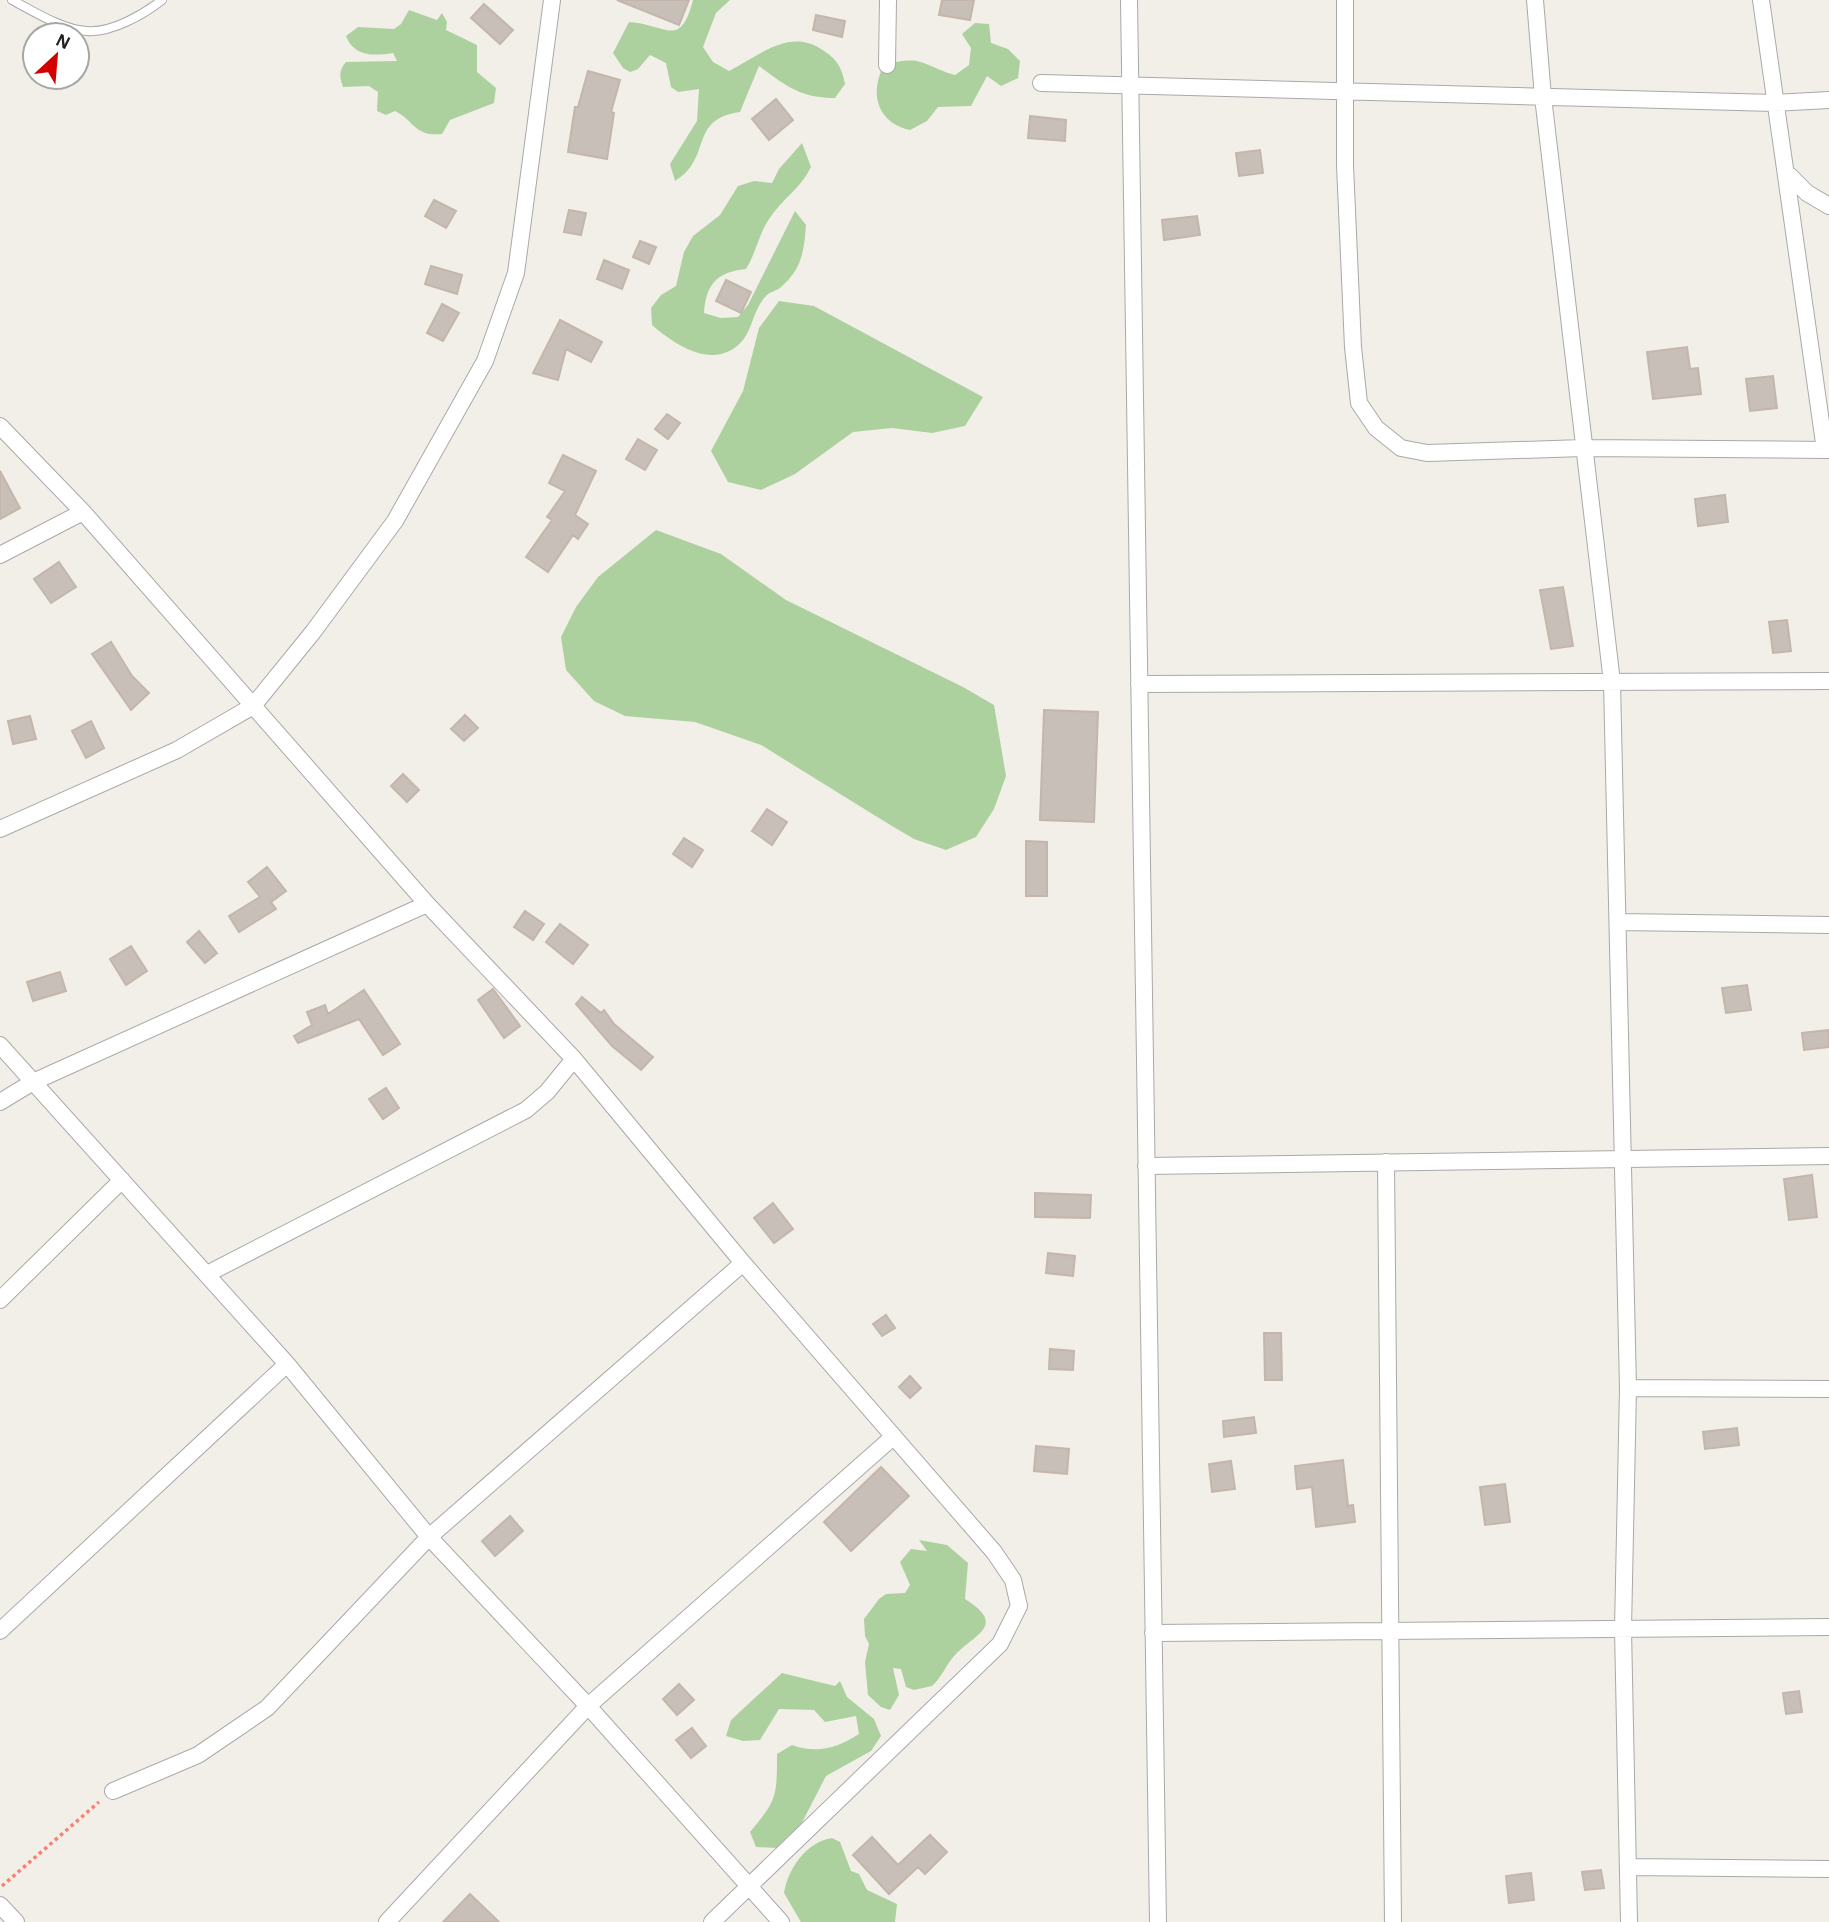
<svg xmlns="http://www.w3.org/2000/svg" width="1829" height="1922" viewBox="0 0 1829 1922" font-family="'Alegreya Sans',sans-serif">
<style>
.forest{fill:#add19e}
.building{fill:#c7bfb8;stroke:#c4b6ab;stroke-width:2}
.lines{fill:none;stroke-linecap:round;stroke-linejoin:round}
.lane-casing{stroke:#a9a9a9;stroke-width:10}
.street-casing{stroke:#a9a9a9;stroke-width:18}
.path{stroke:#fa8072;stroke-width:3.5;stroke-dasharray:3.5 3.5;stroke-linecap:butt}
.lane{stroke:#fff;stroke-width:8}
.street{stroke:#fff;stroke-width:16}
</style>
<rect width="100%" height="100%" fill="#f2efe9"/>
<path class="forest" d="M693,0H730L716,13L703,47L713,62L729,71C758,57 788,28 821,49C836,58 842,67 845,84L835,98C800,98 785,85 759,66L740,112C688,119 713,158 675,181L670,164L697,121L699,89L678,92L671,87L666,63L650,55L638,69L630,72L623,68L613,53L629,22C666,24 680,50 693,0Z
M409,10L437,20L442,13L447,22L446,30L477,45V72L496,88L494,103L450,120L442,134C414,137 414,120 395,111L386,115L377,111L378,92L369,86L343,87C339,76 339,70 346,62L397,61L393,53C374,56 354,57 346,36L358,27L394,29L401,24Z
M975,23L989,24L991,43L1008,49L1020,61L1018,78L1001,86L987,76L971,106L938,107L927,121L910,130C877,123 869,93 884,65C923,54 921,65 955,75L969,65L971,48L962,34Z
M802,143L811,167C801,188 782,199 769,219C759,234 756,253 746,269C717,272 706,284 704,313L721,318L738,317L748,305L795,211L806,225C804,252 802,269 780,288C776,291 769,292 766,296C754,308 753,327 743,340C716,372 676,346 652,325L651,308L661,295L676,286L684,252L693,236L720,215L738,186L754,181L772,183L779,169Z
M779,301L814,306L983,397L965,426L932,433L892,428L853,432L795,474L761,490L728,482L711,451L743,391L759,328Z
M656,530L721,554L786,600L963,687L994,705L1006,776L994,809L976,837L946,850L914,839L887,823L761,745L695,722L625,716L594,701L566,670L561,637L576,607L598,577Z
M919,1540L947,1545L968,1563L965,1599C1008,1626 974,1634 955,1655C946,1665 942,1677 932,1686L914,1690L906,1687L901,1669L893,1668L899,1695L890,1710L881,1707L868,1695L865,1662L869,1644L865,1636L864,1619L879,1599L886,1594L905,1593L910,1585L900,1562L911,1549L927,1551Z
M782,1673L835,1686L840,1681L847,1697L874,1719L881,1736L871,1751L826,1776L793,1840L777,1848L756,1847L750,1832C777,1800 777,1796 777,1754L792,1745C816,1754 838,1748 859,1734L856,1716L825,1722L814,1710L779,1709L760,1740L743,1741L726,1736L731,1720Z
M832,1838L840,1842L851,1871L859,1874L867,1890L897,1904L895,1922H801L784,1893C788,1869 806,1842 832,1838Z"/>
<path class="building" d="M617,0H689L679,25Z
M942,0H974L970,20L939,15Z
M484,4L513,30L500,44L471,18Z
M816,15L845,21L842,37L813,30Z
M588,71L620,80L611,112L614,113L607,159L568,152L575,107H578Z
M776,99L793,120L769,140L752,119Z
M1030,116L1066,120L1065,141L1028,138Z
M1260,150L1263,173L1239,176L1236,153Z
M434,200L456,211L446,228L425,216Z
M569,210L586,213L581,235L564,232Z
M1197,216L1200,235L1164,240L1162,220Z
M640,241L656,247L649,264L633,257Z
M604,260L629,270L622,289L597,279Z
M431,266L462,275L457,294L425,284Z
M726,280L751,292L741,313L716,301Z
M442,304L459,313L443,341L427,333Z
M560,320L602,342L591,362L566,349L558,380L533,373Z
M1687,347L1690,369L1698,368L1701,394L1653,399L1647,352Z
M1773,376L1777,408L1750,411L1746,379Z
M667,414L680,423L668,439L655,429Z
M638,439L657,450L645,470L626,459Z
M563,455L596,471L575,515L588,524L578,539L573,535L548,572L526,557L552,520L547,517L565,491L549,483Z
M0,471L20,508L0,519Z
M1725,495L1728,522L1698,526L1695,499Z
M59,562L76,587L51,603L34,579Z
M1563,587L1573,646L1551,649L1540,590Z
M1787,620L1791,651L1773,653L1769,622Z
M111,642L132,676L149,693L131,710L92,654Z
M1044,710L1098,712L1094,822L1040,820Z
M465,715L478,728L464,741L451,729Z
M30,716L36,739L13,744L8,721Z
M91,721L104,748L86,758L72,731Z
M403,774L419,790L407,802L391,786Z
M767,809L787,822L772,845L752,831Z
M684,838L703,850L692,867L673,854Z
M1026,841L1047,842V896H1026Z
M267,867L286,891L271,902L276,909L239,932L229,916L260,897L248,882Z
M525,911L544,924L533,940L514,927Z
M560,924L588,945L573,964L546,942Z
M199,931L217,953L205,963L187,942Z
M131,946L147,971L126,985L110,959Z
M60,972L66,991L33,1001L27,982Z
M1747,985L1751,1010L1726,1013L1722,988Z
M493,989L520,1026L504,1038L478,1000Z
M364,990L400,1044L383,1055L359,1019L298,1043L294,1036L312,1025L307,1012L325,1005L328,1014Z
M582,997L601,1013L604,1010L614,1024L653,1057L641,1070L612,1046L576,1004Z
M1829,1030V1047L1804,1050L1802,1033Z
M386,1088L399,1108L383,1119L369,1099Z
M1812,1175L1817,1217L1789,1220L1784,1179Z
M1035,1193L1091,1195L1090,1218L1035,1217Z
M773,1203L793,1229L774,1243L754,1218Z
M1048,1253L1075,1256L1073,1276L1046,1273Z
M886,1315L895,1328L882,1336L873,1324Z
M1264,1333H1281L1282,1380H1265Z
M1050,1349L1074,1351L1073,1370L1049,1369Z
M910,1376L921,1388L910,1398L899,1387Z
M1254,1417L1256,1433L1224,1437L1223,1421Z
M1737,1428L1739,1445L1705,1449L1703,1432Z
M1036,1446L1069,1449L1067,1474L1034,1471Z
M1343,1460L1348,1506L1353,1505L1355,1522L1316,1527L1312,1487L1297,1489L1295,1466Z
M1231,1461L1235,1489L1212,1492L1209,1464Z
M881,1467L909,1496L851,1551L824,1522Z
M1505,1484L1510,1522L1485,1525L1480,1487Z
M510,1516L523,1531L495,1556L482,1541Z
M679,1684L694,1700L677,1715L663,1699Z
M1799,1691L1802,1712L1786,1714L1783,1693Z
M692,1728L706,1746L691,1758L676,1740Z
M930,1835L947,1852L925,1874L918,1867L889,1894L853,1855L872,1837L898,1865Z
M1601,1870L1604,1888L1585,1890L1582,1872Z
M1531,1873L1534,1900L1509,1903L1506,1876Z
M470,1894L499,1922H443Z"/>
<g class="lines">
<g class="lane-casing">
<path id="lane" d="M12,0C33,11 63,30 87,31C112,33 144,14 162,0"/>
</g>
<g class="street-casing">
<path id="street" d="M1129,0L1158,1922
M1345,0V165L1353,347L1359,403L1376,428L1401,448L1427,453L1583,448L1829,450
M1535,0L1543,97L1612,682L1628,1388L1623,1629L1629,1922
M1761,0L1825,450
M887,65L888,0
M1041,83L1774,103L1829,100
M1789,175L1807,193L1829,206
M0,426L83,512L427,904L574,1059L743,1263L994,1552L1013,1580L1019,1606L1000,1644L712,1922
M0,555L83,512
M1139,684L1829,681
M0,829L177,750L253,706L313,632L395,521L485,361L516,273L552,0
M1619,922L1829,925
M0,1045L287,1364L429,1537L588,1706L781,1922
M0,1102L33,1082L427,904
M1386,1162L1393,1922
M1146,1166L1829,1156
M207,1274L526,1110L547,1092L574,1059
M0,1300L122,1180
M1628,1388L1829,1389
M0,1631L287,1364
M1153,1633L1829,1627
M113,1791L198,1755L267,1708L429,1537L743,1263
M1628,1867L1829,1869
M0,1905L16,1922
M387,1922L588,1706L893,1437"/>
</g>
<path class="path" d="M2,1886L99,1802"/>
<use href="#lane" class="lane"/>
<use href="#street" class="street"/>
</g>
<g transform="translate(56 56) rotate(26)"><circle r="33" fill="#ffffff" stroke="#a7a7a7" stroke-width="2"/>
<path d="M0-5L12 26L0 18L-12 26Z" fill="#d40000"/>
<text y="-10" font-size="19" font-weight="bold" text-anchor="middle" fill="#222222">N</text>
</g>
</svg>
